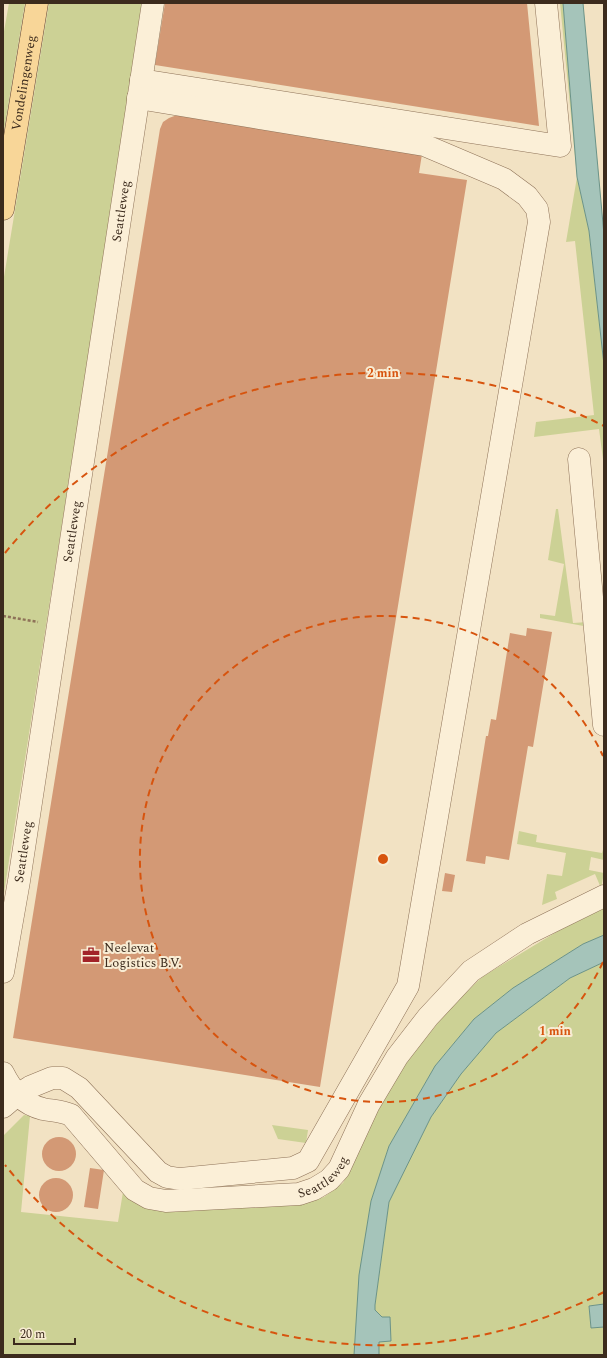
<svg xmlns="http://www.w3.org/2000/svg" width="607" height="1358" viewBox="0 0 607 1358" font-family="Spectral,serif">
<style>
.green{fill:#ccd195}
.water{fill:#a5c4ba;stroke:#6b9388}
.building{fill:#d39975}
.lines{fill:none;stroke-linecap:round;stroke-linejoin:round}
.minor-casing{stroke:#8e7258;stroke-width:23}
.major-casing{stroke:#5b402c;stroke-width:23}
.path{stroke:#8e7258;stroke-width:2.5;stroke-dasharray:3 2;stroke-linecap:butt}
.minor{stroke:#fbefd7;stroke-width:22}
.major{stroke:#f8d698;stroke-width:22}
.ring{fill:none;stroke:#d7540e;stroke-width:2;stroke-dasharray:7 5}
.labels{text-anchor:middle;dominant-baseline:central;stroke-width:4;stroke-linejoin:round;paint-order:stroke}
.street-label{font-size:13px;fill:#3c2b1d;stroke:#f8ecd3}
.poi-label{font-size:13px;fill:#3c2b1d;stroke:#f8ecd3;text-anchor:start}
.centre{fill:#d7540e;stroke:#f8ecd3;stroke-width:2}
.ring-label{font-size:12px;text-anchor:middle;font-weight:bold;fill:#d7540e;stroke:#f8ecd3;stroke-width:4;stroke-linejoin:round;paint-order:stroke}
</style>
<rect width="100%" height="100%" fill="#f2e2c3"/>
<path class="green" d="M9,3H25L3,137V37Z
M49,3H144L3,899V283Z
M560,3H563L577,177L589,231L604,365V467L599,429L534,437L536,422L594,415L575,241L566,242L577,177Z
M556,509H558L573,623L588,622L589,627L540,618V614L555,616L564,564L548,560Z
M519,831L537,835L536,842L602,853L604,846V860L591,857L589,870L604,873L601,888L595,874L555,892L557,899L542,905L547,874L562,876L566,853L517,844Z
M604,908V935L583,944L513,988L474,1019L435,1066L389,1146L371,1201L354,1355H3V1136L24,1115L30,1116L21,1212L118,1222L123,1192L309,1201L324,1197L343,1183L374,1118L406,1062L451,1007L482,977L568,925Z
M604,962V1304L589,1306L591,1328L604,1327V1355H379V1342L390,1317H382L375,1310V1305L389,1202L431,1117L461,1074L496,1033L570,978Z
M272,1125L308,1130L306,1143L278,1139Z"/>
<path class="water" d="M563,3H583L604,235V365L589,231L577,177Z
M604,935V962L570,978L496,1033L461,1074L431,1117L389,1202L375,1305V1310L382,1317H390L391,1341L379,1342V1355H354L359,1275L371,1201L389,1146L435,1066L474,1019L513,988L583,944Z
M604,1304V1327L591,1328L589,1306Z"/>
<path class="building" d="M165,3H527L539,126L155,65Z
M177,115L422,154L419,173L467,180L320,1087L13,1038L160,129L163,122L169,118Z
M527,628L552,632L533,747L528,746L509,860L486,856L485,864L466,861L486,736H488L491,719L496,720L510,633L526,636Z
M445,873L455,875L452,892L442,891Z
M42 1154a17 17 0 1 1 34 0a17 17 0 1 1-34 0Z
M90,1168L104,1170L98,1209L84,1207Z
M39 1195a17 17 0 1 1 34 0a17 17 0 1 1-34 0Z"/>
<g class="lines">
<g class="minor-casing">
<g id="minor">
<path d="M141,80L560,146L546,3"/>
<path d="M579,459L604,725"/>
<path id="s1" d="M3,972L19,881L153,3"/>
<path id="s2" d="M3,1073C12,1091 23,1104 43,1109C53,1111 61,1111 71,1115L135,1190L149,1198L166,1201L299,1194L314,1189L329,1180L339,1169L369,1104L397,1057L428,1017L471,971L527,934L604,896"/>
<path d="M3,1107L17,1095L30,1087L52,1078H63L79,1088L158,1172L167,1177L180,1179L293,1168L308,1161L408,986L539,222L537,209L527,196L504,179L424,145L138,98"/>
</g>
</g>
<g class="major-casing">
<g id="major">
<path id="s3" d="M3,209L37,3"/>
</g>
</g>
<path class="path" d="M3,616L38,622"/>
<use href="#minor" class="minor"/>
<use href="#major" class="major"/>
</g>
<g class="ring">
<path d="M603 962A243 243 0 1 1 603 756"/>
<path d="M604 1292A486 486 0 0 1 5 1165M5 553A486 486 0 0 1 604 426"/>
</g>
<defs>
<g id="office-bare" transform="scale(1.38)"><path d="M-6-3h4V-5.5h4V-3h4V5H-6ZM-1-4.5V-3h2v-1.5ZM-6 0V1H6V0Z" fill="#a22328" stroke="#f8ecd3" stroke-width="2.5" paint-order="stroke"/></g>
</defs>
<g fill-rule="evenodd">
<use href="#office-bare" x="91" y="955"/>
</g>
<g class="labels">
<g class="street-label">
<text stroke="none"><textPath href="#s3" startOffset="128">Vondelingenweg</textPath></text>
<text stroke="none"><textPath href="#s1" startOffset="770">Seattleweg</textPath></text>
<text stroke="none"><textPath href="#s1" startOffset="446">Seattleweg</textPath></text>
<text stroke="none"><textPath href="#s1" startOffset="122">Seattleweg</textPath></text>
<text stroke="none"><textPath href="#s2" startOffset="380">Seattleweg</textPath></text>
</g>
<g class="poi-label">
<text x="104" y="948">Neelevat<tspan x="104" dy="15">Logistics B.V.</tspan></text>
</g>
</g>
<circle cx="383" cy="859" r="6" class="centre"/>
<g class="ring-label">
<text x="383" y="377">2 min</text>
<text x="555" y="1035">1 min</text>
</g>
<rect width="607" height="1358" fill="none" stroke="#3c2b1d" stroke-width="8"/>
<path d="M14 1338v6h61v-6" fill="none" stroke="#3c2b1d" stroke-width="2"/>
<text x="20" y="1338" font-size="12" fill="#3c2b1d" stroke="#f8ecd3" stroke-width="3" paint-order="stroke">20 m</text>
</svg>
